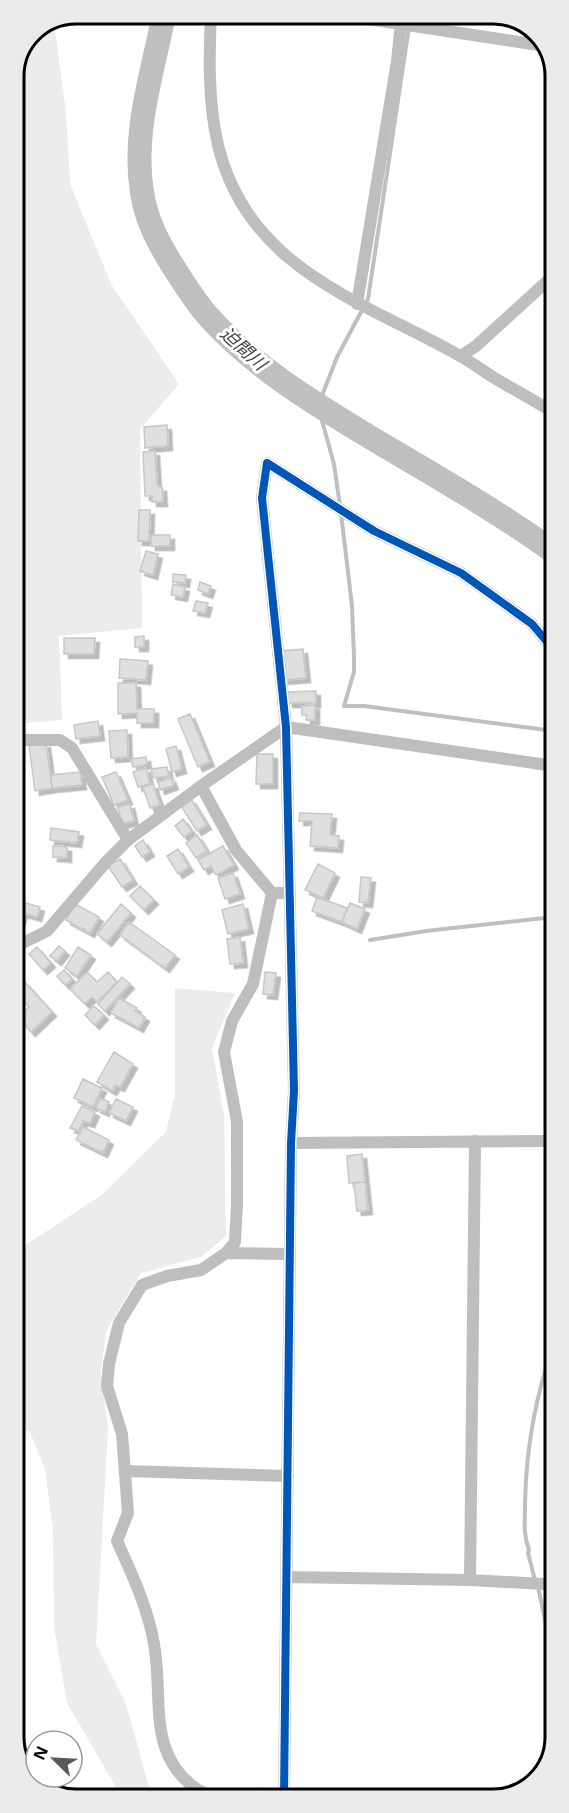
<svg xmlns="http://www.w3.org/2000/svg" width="569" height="1813" viewBox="0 0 569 1813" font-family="'Open Sans','Noto Sans JP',sans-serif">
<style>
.green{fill:#ececec}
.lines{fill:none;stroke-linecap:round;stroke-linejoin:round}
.stream{stroke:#bfbfbf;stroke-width:4}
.river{stroke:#bfbfbf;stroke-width:24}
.building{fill:#dfdfdf;stroke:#c7c7c7;stroke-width:1.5;filter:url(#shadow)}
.minor{stroke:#bebebe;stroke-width:12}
.cycleway-casing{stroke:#fff;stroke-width:11}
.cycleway{stroke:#0057b8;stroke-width:8}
.labels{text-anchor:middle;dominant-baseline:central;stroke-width:6;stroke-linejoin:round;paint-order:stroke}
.water-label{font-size:18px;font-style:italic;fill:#444;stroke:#fff}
.rim{fill:none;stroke:#000;stroke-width:3}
</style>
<defs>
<filter id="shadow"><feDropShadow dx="4.5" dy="4.5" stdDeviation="0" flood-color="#0004"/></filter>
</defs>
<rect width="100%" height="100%" fill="#fff"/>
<path class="green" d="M54,23L66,112L70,184L111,284L179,384L140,429L142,628L59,636L62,720L14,724V72L32,32Z
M175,988L235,993L212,1048L224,1115L226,1236L201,1257L141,1273L106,1331L101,1372L108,1429L96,1644L126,1704L149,1787L159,1799H123L67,1703L54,1627L53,1529L45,1469L30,1432L15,1425V1252L103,1194L166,1132L175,1094Z"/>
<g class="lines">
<path class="stream" d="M340,506L334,464L318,406L337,357L368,299L411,14
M341,513L352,606L354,657V672L344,706H364L554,731
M370,940L426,931L554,917
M535,1580L528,1553L529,1550C523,1534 525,1522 525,1504C526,1449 536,1393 555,1341
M538,1587L555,1667"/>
<path class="river" d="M164,14C153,72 132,132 142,192C146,221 160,246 176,271C185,285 195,301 207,315C253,367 315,404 373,439C434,475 497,511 554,552"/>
</g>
<path class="building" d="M167,425L168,446L145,448L144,427Z
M155,451L157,484L159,487H162L163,502H152V496H145L143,452Z
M139,510H150L149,541H138Z
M151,535H170V546H151Z
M146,551L158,554L153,575L140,571Z
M173,574L186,575L185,583L173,582Z
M200,582L211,586L208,594L198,590Z
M173,584L185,587L183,597L171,595Z
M196,601L208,603L205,613L193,611Z
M144,636V647H135V637Z
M64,638H95L94,654H64Z
M303,649L306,678L284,680L281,651Z
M120,659L148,661L146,680L119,678Z
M118,683H136L137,709H154V723H137V713L118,714Z
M316,691V703H288L287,692Z
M315,705V720H306V715H302V706Z
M190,714L210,762L198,767L178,719Z
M98,721L100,736L76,739L74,725Z
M127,730L128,757L111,758L109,731Z
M46,743L52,788L35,791L29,746Z
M176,746L182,769L172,772L166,749Z
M257,754H273V784H256Z
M146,757L147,764L133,767L131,759Z
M167,767L169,776L153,778L151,769Z
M146,768L150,784L138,787L133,772Z
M80,772L82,785L52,788L51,775Z
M116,772L128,800L114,805L102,777Z
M171,778L174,785L160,790L158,782Z
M153,784L160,805L150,808L143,787Z
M191,799L207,825L197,831L181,806Z
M130,804L134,821L122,824L118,807Z
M300,813L332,814L330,835L339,836L338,848L310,846L312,821H299Z
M183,819L192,831L184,837L175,826Z
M51,828L79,832L77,843L50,840Z
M197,835L207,851L196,858L186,843Z
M143,840L150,852L142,857L135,846Z
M53,846L67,847V858L53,857Z
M223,846L234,865L216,875L211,866L204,870L198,860Z
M178,849L189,867L178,874L167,856Z
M120,859L133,880L122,887L108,866Z
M318,864L335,873L323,898L305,890Z
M233,873L240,894L225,899L218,878Z
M361,877L371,878L368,903L359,902Z
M140,886L154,900L144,910L130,896Z
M317,897L347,908L342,922L312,911Z
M15,900L40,907L37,917L23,913L15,937Z
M350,903L365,909L357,929L342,922Z
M75,904L99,917L90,933L66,920Z
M121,904L131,913L107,942L97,934Z
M243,904L249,929L228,934L222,910Z
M129,922L175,955L165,968L120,935Z
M240,937L243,963L230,964L227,939Z
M59,946L65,951L57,961L50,956Z
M37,947L51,963L43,970L29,954Z
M78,947L91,955L77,976L65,968Z
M64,970L72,979L65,985L57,976Z
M87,972L97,982L108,972L117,982L97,1002L92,997L85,1004L70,989Z
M265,972L276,973L273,995L263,994Z
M122,977L130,984L105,1011L98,1004Z
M25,982L52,1012L31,1032L18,1018L29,1007L15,991Z
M119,998L137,1008L135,1011L145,1017L139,1028L111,1013Z
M94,1006L104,1015L95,1025L85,1015Z
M114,1052L133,1064L120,1087L116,1085L112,1091L97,1082Z
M83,1079L102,1088L93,1107L74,1098Z
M100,1098L109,1102L105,1112L96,1108Z
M116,1099L133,1107L126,1121L109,1113Z
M82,1106L95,1112L90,1123L83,1121L79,1131L70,1128Z
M83,1127L109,1140L103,1153L76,1140Z
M362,1154L365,1182L349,1183L347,1156Z
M365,1182L368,1210L357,1211L354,1183Z
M28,1751L36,1756L37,1777L34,1782L21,1762Z
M258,1788L268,1790L267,1798L256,1799Z"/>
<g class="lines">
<path class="minor" d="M211,14C209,57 208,103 218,145C248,270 363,301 460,356C475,364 488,375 503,383C520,393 537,402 554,413
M335,14L545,46
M357,304L397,61L402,14
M461,356L476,346L554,275
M14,740H60L72,748L128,840
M201,786L236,850L272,893H290
M15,947L47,931L106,862L128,840L201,786L286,727L554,766
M291,1143L555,1141
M226,1253L290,1254
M125,1471L288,1476
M287,1577L470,1580L544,1584
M470,1580L475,1141
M284,1798L291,1143L294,1091L286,727L262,498L267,463L374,531L461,573L532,624L554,650
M226,1799C218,1796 207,1795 200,1791C145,1757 164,1697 154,1644C148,1608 132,1574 117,1541L128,1513L122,1434L107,1386L109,1364L119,1323L142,1285L167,1276L201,1270L226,1253L235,1242L237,1204V1122L224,1052L232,1021L253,984L272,893"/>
<g class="cycleway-casing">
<path id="cycleway" d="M284,1798L291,1143L294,1091L286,727L262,498L267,463L374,531L461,573L532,624L554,650"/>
</g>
<use href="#cycleway" class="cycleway"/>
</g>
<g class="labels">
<g class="water-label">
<text transform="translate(244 348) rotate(42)">迫間川</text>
</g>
</g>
<path d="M0 0H569V1813H0ZM76 24H493A52 52 0 0 1 545 76V1737A52 52 0 0 1 493 1789H76A52 52 0 0 1 24 1737V76A52 52 0 0 1 76 24Z" fill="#ebebeb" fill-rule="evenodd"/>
<path class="rim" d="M76 24H493A52 52 0 0 1 545 76V1737A52 52 0 0 1 493 1789H76A52 52 0 0 1 24 1737V76A52 52 0 0 1 76 24Z"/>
<g transform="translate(54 1759) rotate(294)"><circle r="28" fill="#ffffff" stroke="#999999" stroke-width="1.5"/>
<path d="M0-4.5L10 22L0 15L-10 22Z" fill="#595959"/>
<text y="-9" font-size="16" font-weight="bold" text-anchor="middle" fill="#000000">N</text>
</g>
</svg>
